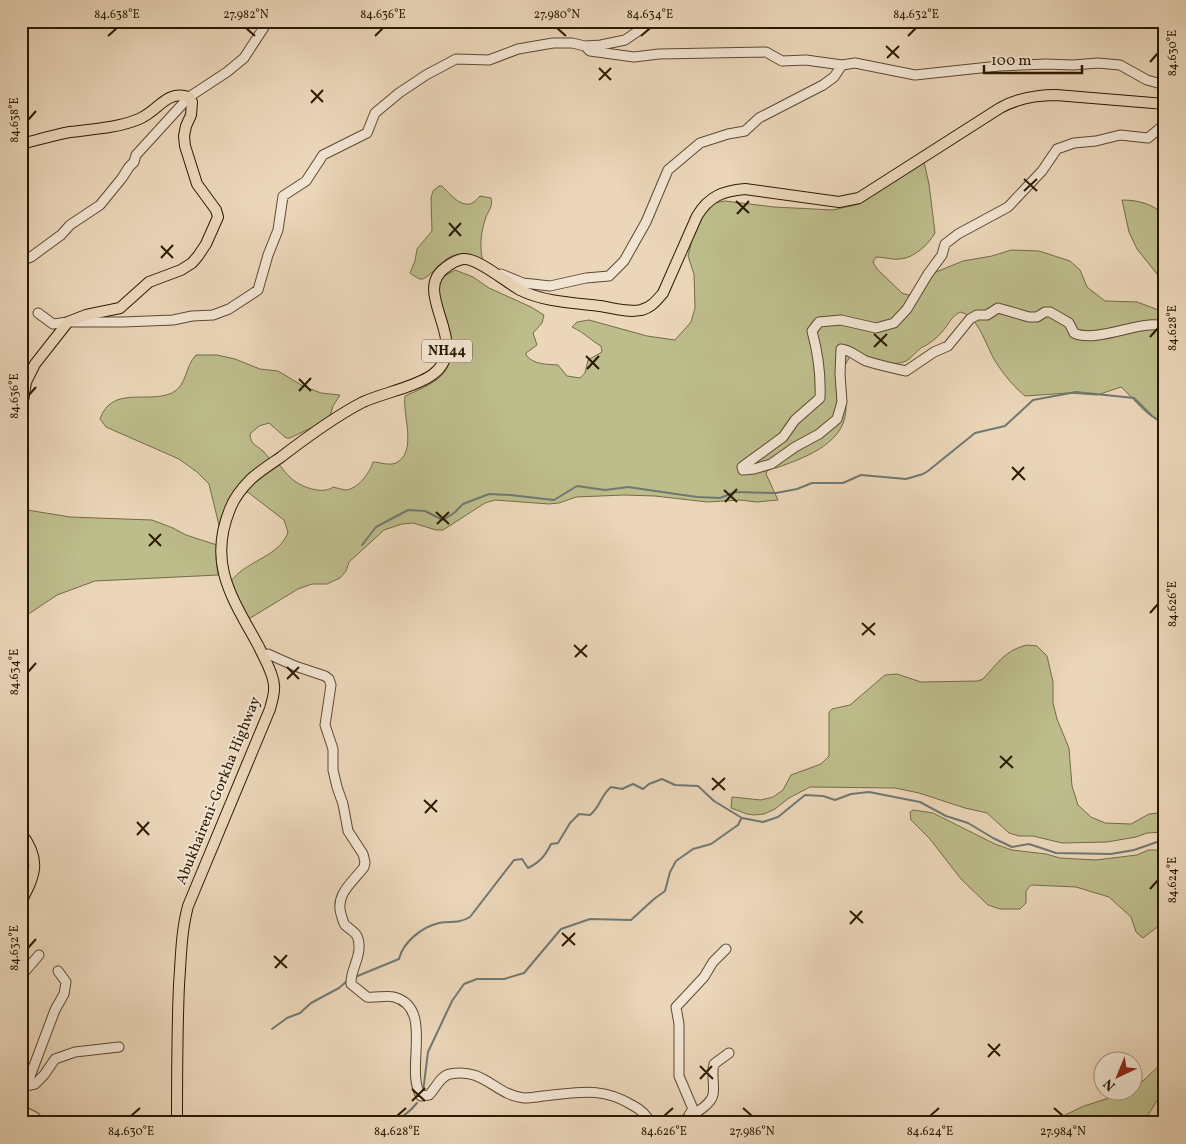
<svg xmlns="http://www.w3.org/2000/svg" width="1186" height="1144" viewBox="0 0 1186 1144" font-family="Vollkorn,serif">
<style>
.green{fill:#bdbc8b;stroke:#746b46}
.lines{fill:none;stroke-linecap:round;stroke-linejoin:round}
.stream{stroke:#707871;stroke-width:2}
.minor-casing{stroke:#5b4930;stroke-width:11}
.major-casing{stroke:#2b1a02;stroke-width:12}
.minor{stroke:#f2e4d2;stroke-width:9}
.major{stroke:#ebd6b9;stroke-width:10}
.ticks{fill:none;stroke:#2b1a02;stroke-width:2}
.labels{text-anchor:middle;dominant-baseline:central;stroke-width:4;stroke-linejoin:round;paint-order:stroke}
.shield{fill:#f2e4d2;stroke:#675740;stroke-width:1}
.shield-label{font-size:14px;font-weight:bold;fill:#2b1a02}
.street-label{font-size:15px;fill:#2b1a02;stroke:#f2e4d2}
.neatline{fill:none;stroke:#2b1a02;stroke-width:2}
.ticks-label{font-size:12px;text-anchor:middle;fill:#2b1a02}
</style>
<rect width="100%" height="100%" fill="#ebd6b9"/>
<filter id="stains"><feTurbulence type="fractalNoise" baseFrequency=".004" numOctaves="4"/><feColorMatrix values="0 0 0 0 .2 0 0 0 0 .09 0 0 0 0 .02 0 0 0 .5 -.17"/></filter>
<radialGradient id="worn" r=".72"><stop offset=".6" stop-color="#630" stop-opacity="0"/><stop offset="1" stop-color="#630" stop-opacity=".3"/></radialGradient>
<path class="green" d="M924,162L929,184L935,233C928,245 914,258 900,259C892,260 884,257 876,257L873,262L877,269L902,293L908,295L914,294L936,272L963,261L992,256L1011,250L1039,251L1070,261L1080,270L1087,287L1105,301L1137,302L1156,309L1165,315V422C1147,419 1134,398 1121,387L1097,395L1068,393L1025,396C1014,387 1005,376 997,364C987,350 979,315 960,312C952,316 948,325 942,332C936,339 929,344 921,348C915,352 912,358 906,361C889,368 868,359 851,355C849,359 845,364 844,368C842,377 846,394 846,403C849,443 806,457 776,468H771L767,471L766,474L778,500L757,502L740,500L707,502L655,496L624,495L576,497L559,503L549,504L495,500L485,503L443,530H436L413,523L402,524L384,530L349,562L346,571L340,578L327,584H312L298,589L247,620L228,584C232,580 236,575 240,572C256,559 281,553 288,532L284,520L245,490L278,463C282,468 286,474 291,478C300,487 323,495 333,487C337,488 341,489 345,490C357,490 370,473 373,462C380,462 389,466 396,463C418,452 402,414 405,396C418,390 432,385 442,375C456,362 448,328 444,312C440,297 436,294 441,278L455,270L473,277L489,288L531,307L544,315L542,323L533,333L537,345L526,353V355C534,365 546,364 558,365L567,376L580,378L585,373L588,360L602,352L601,346C590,340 585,333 572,327L577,322L589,320L647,336L675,340L691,322L695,308L694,274L688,256L698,216L709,204L725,201L774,207L833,210L859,204Z
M439,186H442C449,193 459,206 470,204C474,203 477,199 480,196L491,198C493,206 489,210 486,217C481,231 479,247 483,261C474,259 465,254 456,255C443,256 429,281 420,279C417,278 413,275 410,273L415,261L417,249L432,231L431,198L433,191Z
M1122,200C1138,200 1154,204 1165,216V284L1137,249L1129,232Z
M196,355H217L235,359L260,369L278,371L303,386L321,393L340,395L333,406L330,416L317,425L290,438H286L269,423L259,426L250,434C251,445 255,444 263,451C266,454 269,458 271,462L240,485L220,529L209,484L197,472L179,459L106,427L100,419C112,385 147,404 172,393C187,386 185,366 196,355Z
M21,509L70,517L152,520L173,528L186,535L217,545L216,558L218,575L95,581L57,595L21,619Z
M1027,645L1037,646L1047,656L1053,682V703L1057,719L1069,748L1072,786L1078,805L1091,817L1105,823L1131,824L1149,814L1158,813L1165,801V832L1147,833L1136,837L1107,842L1062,843L1033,836H1019L1009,833L987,813L965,808L919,793L895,788L810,787L789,798L775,809L764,814L754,815L747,814L731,808L732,797L761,800L773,797L783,790L791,775L821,764L829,756V712L832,709L850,705L885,675L897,674L921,682L978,681L983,679C998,663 1005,650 1027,645Z
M913,810L933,813L995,844L1012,850L1046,854L1060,858L1096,860L1137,855L1148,850H1165V924L1156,928L1143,938L1136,932L1131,917L1109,897L1076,887L1031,885L1026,891V903L1020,909H1000L988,905L961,879L930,839L911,820L910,812Z
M1165,1060V1088L1143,1123H1055L1065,1115L1084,1106L1106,1099L1121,1092H1134V1085L1144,1080Z"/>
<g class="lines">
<path class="stream" d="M362,545L376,527L408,510L425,511L443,520L454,513L463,504L489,494L510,495L554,500L577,486L605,490L628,487L697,497L720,498L735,492L776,493L797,489L812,483H843L861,475L906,479L923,474L928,471L975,433L1005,426L1033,400L1076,392L1134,398L1152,416L1165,425
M355,977L399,959C403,942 422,927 439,923C451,921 458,924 470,917L514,860L522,859L528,868C540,862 545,856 551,844L558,843L570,823L579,814L590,815C601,806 600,796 611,787L622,789L633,784L643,789L649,784L662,779L675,785L698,786L714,801L742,818L763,822L778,817L805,795L823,796L835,800L851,794L869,792L920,802L946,816L968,823L993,838L1012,847L1029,844L1056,853L1111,854L1134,850L1160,841H1165
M272,1029L287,1018L300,1013L311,1003L339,988L347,981
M423,1092L428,1052L452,1001L464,984L477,979H504L524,973L561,929L590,919L631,920L654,899L665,891L670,872L676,861L693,849L711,844L738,825L741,819
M354,1123L362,1117C387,1123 400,1124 417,1103"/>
<g class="minor-casing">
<path id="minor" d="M585,46L590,51L634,57L659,54L766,52L782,61L806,60L842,65
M1165,124L1148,138L1120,135L1096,141L1074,143L1057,149L1042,171L1008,207L958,234L945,244L942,255L928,274L907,309L894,323L876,328L841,320L819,322L812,331C818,353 821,375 820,398L795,420L783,437L742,467L743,470L754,469L771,464L795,447L819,434L837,419L842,402L840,374L841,349C851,350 857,357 866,361C879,365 892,368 906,371L934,352L948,346L970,319L977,315H987L998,308L1029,317H1037L1045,312H1050L1069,323L1074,333C1092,342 1129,326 1149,325C1154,324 1159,325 1165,326
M21,264L22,261L31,257L61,235L70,225L100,205L122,178L129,167L134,162L136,155L189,97L227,72L244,58L268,21
M501,274L523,283L550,286L586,278L609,276L624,261L646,222L668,170L700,143L728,134L745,131L759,118L823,85L834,77L842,65L855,63L915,75L999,66L1046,64L1073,65L1098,63L1120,65L1147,80L1165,85
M38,313L53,324L68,322H123L173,320L192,316L213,315L229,309L258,290L268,255L278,230L283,196L306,181L323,155L367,133L375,113L399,93L426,75L456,59L489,60L518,49L553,43H572L585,46L601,45L625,40L653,21
M263,655L268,654L295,666L325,676L329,679L331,685L325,725L333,749V770L337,787L343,804L348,831L363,854L365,862L364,867C353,882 335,894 341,914C342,917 343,922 345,925C353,932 359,933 359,946C360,959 350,971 351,984L367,997C376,998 387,995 394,997C435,1008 404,1070 421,1096L429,1095C436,1088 440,1076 450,1074C484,1067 495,1095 524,1098C530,1098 537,1097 543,1096C578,1093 601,1086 632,1105C640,1109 647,1114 650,1123
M21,976L39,955
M21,1086L29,1079L55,1010L64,994L66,982L58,971
M21,1087L35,1084L44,1075L55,1059L75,1052L119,1047
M21,1110L35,1117
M689,1115L693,1109L679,1076V1024L676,1007L704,977L713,962L726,949
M21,1118L37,1119L41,1123
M680,1123C689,1116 710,1107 713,1095C715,1085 711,1074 714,1064L729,1053"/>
</g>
<g class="major-casing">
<path id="major" d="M21,144C37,140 54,135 70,132C94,129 117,128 139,119C160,110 165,90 189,97L192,102L191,115L186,126L184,136L185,146L197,184L216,210L218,217L206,244L198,256L192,263L181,270L149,282L120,308L86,315L68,322L35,364L26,382L21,414
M21,833C42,860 35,875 21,902
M177,1123C177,1077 177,1031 179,985C181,958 181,932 188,906L270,709C272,701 275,693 274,685C273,672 264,658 259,647C233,599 207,565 230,509C234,498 243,487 251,479C260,471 271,464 281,457C307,437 334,417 363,402C383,393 415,387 432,375C474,345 410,293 445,268C450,264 457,260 463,259C477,257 507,283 520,290C544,302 574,303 600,306C613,308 628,313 641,310C651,308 657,300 663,293L697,216C709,196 723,191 745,189L839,202L859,198L1000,108C1018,98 1035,95 1056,95L1165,104"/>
</g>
<use href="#minor" class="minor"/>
<use href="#major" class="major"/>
</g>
<path class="ticks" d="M246,28L255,36M557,28L566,36M108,36L117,28M375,36L383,28M641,36L650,28M908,36L916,28M886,46L899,58M887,58L899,46M1150,62L1158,53M599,68L611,80M599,80L611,68M311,90L323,102M311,103L323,90M28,120L36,111M1024,179L1037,191M1024,191L1037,179M736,201L749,213M737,214L749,201M449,223L461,236M449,236L461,223M161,246L173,258M161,258L173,245M874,334L887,346M1150,337L1158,328M874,347L887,334M586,356L599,369M587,369L599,356M299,379L311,391M299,391L311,378M28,396L36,387M1012,467L1025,480M1012,480L1024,467M724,490L737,502M725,502L737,489M436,512L449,524M437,524L449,512M149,534L161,546M149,546L161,534M1150,613L1158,604M862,623L875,635M862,635L875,623M574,645L587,657M575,657L587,645M287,667L299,679M28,672L36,663M287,679L299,667M1000,756L1013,768M1000,768L1012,756M712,778L725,790M712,790L725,778M424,800L437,812M425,813L437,800M137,822L149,835M137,835L149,822M1150,889L1158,880M850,911L863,923M850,924L862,911M562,933L575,945M562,946L575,933M28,948L36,939M274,956L287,968M275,968L287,955M988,1044L1000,1056M988,1057L1000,1044M700,1066L713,1079M700,1079L712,1066M412,1089L425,1101M412,1101L425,1088M743,1108L752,1116M1054,1108L1063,1116M131,1116L140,1108M397,1116L406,1108M664,1116L673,1108M930,1116L939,1108"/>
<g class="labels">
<rect class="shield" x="422" y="339.5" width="50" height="23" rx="4"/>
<g class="shield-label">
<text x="447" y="351">NH44</text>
</g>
<g class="street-label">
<text transform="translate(219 791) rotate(-68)">Abukhaireni-Gorkha Highway</text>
</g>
</g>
<rect width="1186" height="1144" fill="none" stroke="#ebd6b9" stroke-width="55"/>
<g transform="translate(1118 1076) rotate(224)"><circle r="24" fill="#f2e4d2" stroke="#a2937f"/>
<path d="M0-4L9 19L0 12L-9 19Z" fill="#8f2418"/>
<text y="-8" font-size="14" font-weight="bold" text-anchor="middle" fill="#2b1a02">N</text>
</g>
<path d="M984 65v8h98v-8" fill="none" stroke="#2b1a02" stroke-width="2.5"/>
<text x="991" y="65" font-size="15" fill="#2b1a02" stroke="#f2e4d2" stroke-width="4" paint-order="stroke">100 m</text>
<rect x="28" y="28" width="1130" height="1088" class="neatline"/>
<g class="ticks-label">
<text x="117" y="18">84.638°E</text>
<text x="246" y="18">27.982°N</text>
<text x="383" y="18">84.636°E</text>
<text x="557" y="18">27.980°N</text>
<text x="650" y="18">84.634°E</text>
<text x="916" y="18">84.632°E</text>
<text transform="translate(1172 53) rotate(-90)" y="4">84.630°E</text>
<text transform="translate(14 120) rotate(-90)" y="4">84.638°E</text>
<text transform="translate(1172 328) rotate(-90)" y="4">84.628°E</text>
<text transform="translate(14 396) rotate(-90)" y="4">84.636°E</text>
<text transform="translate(1172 604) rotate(-90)" y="4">84.626°E</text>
<text transform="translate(14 672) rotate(-90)" y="4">84.634°E</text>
<text transform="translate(1172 880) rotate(-90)" y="4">84.624°E</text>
<text transform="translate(14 948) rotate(-90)" y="4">84.632°E</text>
<text x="131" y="1135">84.630°E</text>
<text x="397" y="1135">84.628°E</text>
<text x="664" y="1135">84.626°E</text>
<text x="752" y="1135">27.986°N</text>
<text x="930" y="1135">84.624°E</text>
<text x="1063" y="1135">27.984°N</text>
</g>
<rect width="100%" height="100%" filter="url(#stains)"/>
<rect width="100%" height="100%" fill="url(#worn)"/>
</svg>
